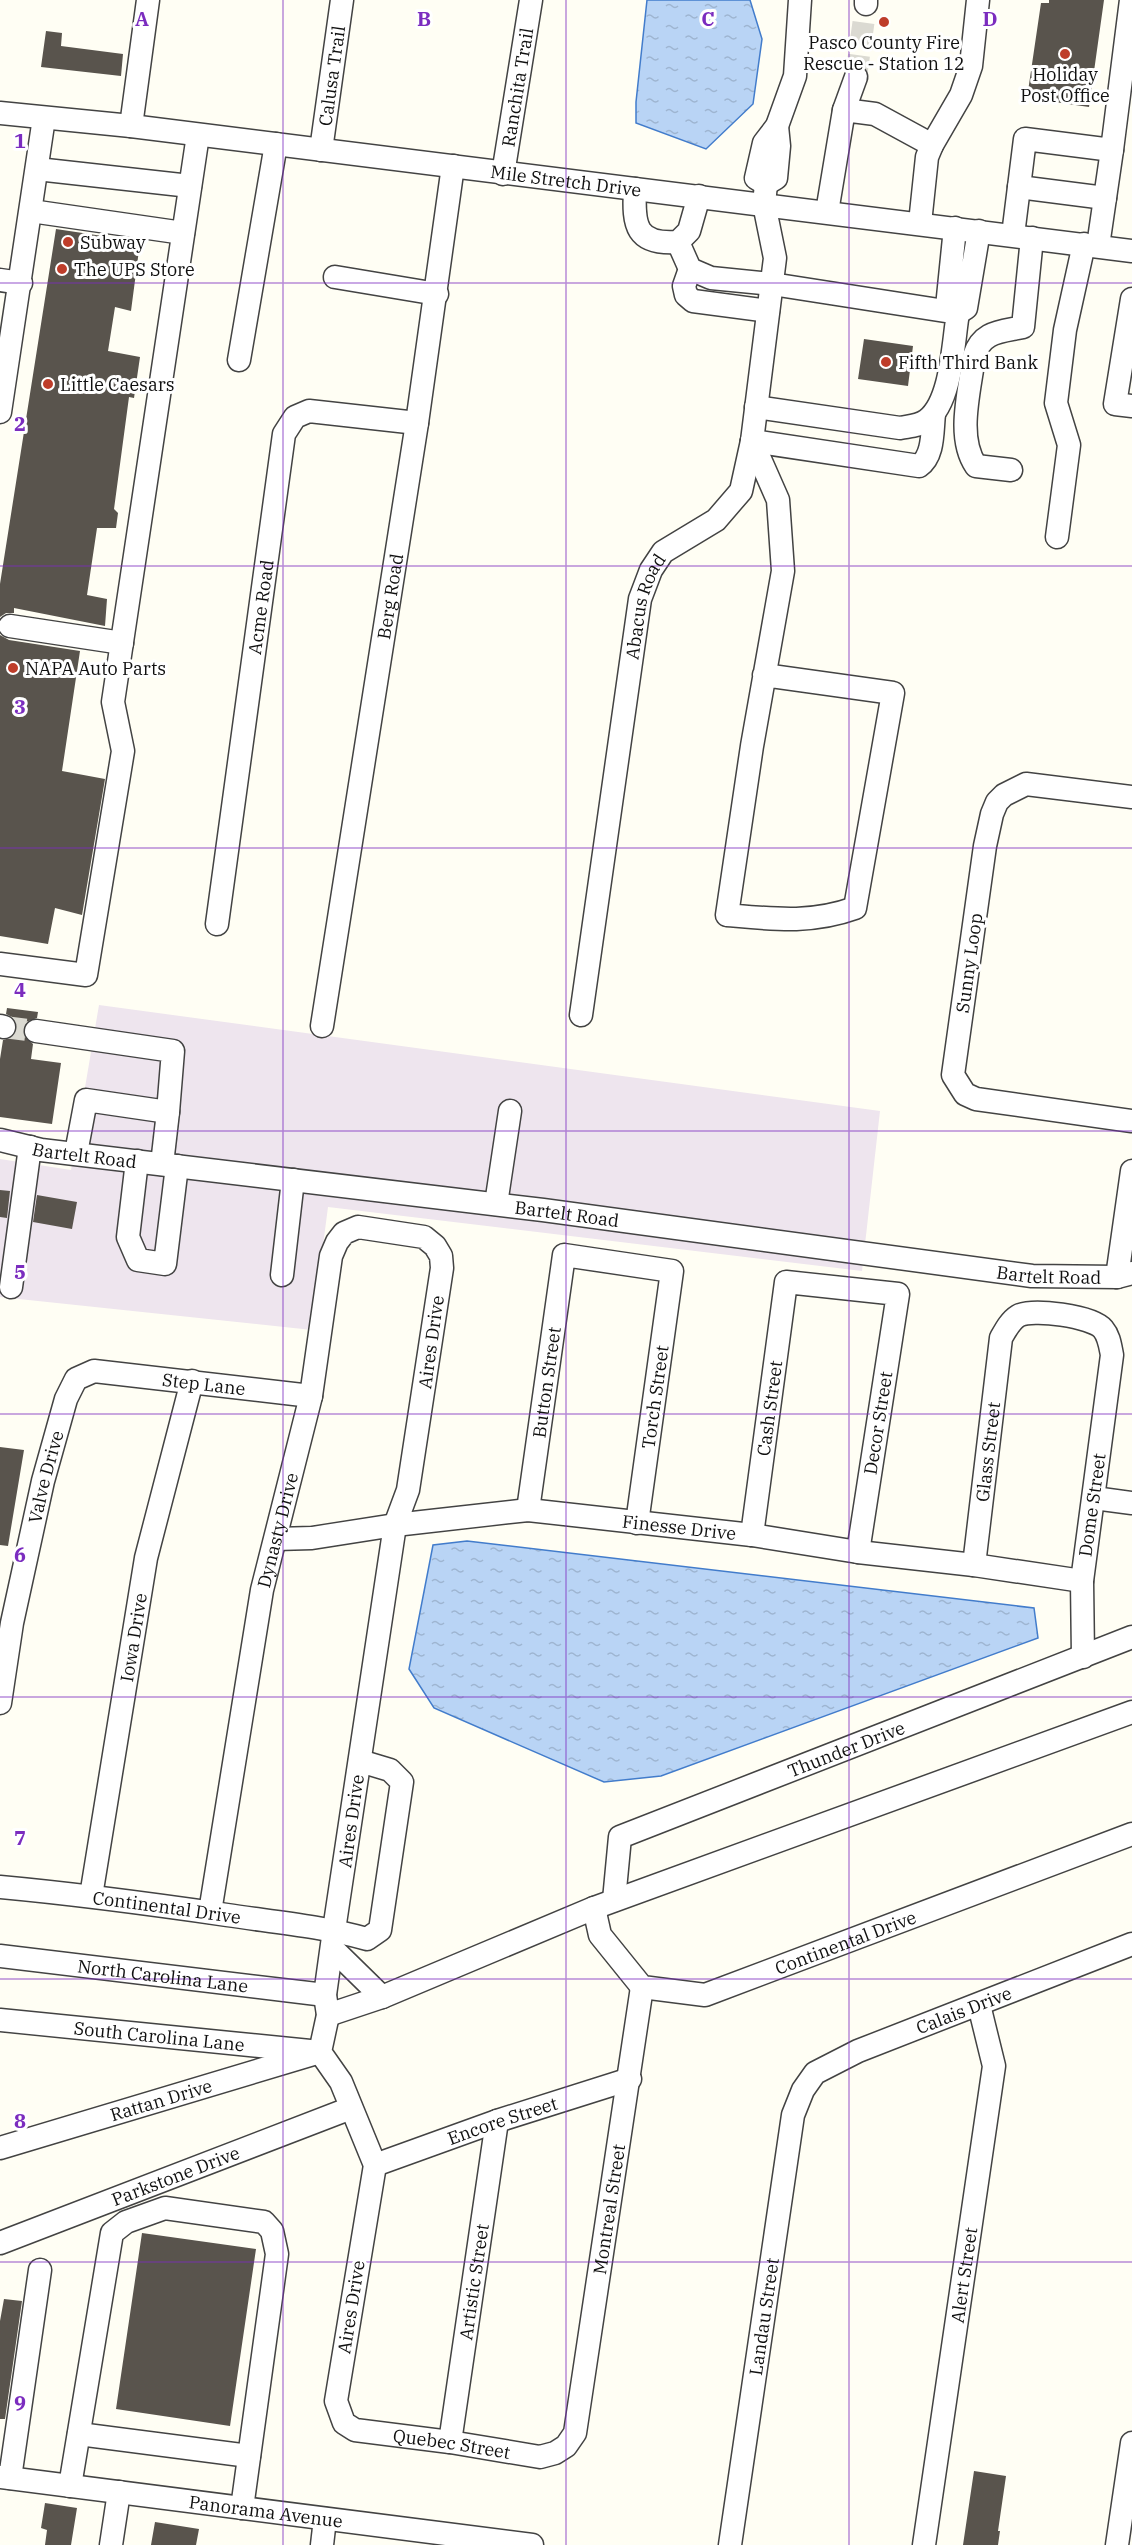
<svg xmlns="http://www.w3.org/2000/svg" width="1132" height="2545" viewBox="0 0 1132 2545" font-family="'IBM Plex Serif',serif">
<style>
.industrial{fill:#eee5ee}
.water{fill:url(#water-ripples);stroke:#427ccb;stroke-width:1.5}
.building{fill:#59544d}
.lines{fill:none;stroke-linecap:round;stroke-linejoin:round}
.minor-tunnel{stroke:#dbdad2;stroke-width:22;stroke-dasharray:22 11;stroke-linecap:butt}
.minor-casing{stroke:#434343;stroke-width:25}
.minor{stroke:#fff;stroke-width:22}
.grid{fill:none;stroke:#7b2cbf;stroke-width:1.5;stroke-opacity:0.55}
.poi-dot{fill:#be3d2a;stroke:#fff;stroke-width:2}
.labels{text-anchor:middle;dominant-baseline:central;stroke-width:6;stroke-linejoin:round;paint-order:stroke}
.poi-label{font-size:18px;fill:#101010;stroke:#fff;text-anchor:start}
.street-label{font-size:18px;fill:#101010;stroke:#fff}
.grid-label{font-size:20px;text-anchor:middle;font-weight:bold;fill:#7b2cbf;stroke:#fff;stroke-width:6;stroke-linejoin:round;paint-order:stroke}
</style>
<defs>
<pattern id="water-ripples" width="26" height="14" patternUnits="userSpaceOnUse" patternTransform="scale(1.5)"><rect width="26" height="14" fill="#b9d4f5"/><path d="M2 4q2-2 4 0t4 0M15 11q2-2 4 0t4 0" fill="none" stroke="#9eb5d1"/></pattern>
</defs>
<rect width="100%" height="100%" fill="#fffef4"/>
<path class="industrial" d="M99,1005L880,1111L862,1271L328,1207L312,1330L0,1297V1159L71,1170Z"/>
<path class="water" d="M647,0H750L762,39L753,104L706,149L636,123V102Z
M467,1541L1034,1608L1038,1638L661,1776L604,1782L434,1708L409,1669L433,1545Z"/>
<path class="building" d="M1049,0H1104L1089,107L1027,98L1041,3H1049Z
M46,31L62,33L61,46L123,54L121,76L41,67Z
M56,229L109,237L108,245L139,250L131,311L115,307L108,351L140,357L134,398L129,397L114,509L118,513L116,528H97L87,595L107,599L105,626L14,608V613H6L0,617V584Z
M864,339L913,346L908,386L858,379Z
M0,635L9,640L80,651L62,771L105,779L82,915L55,908L48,944L0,936Z
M7,1008L38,1012L37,1018L26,1022L23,1030L24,1036L33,1044L31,1059L61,1063L52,1124L0,1117V1059L3,1040L13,1037L17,1030L14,1018L6,1014Z
M0,1190L10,1191L7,1218L0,1217Z
M37,1195L77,1202L72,1229L33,1222Z
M0,1447L24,1450L8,1546L0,1545Z
M142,2233L256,2249L230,2426L116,2409Z
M4,2299L22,2301L5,2419H0V2321Z
M974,2471L1006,2476L998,2531H1000L998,2545H963Z
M45,2503L77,2508L71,2545H45L47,2530L41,2528Z
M155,2522L199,2529L196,2545H151Z"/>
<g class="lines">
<path class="minor-tunnel" d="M856,77L866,4
M4,1027L36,1031"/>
<g class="minor-casing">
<g id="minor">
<path d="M866,4V0"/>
<path d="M844,110L856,77"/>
<path id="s1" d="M0,113L131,126L1132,251"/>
<path d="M131,126L148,0"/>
<path id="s2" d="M321,150L342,0"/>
<path d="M37,169L190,186"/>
<path id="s3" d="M503,174L531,0"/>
<path d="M766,184L756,178L764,143L777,126L795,76L800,0"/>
<path d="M766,184L776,178L779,146L777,126"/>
<path d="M1019,187L1105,198"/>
<path d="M635,189C633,226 636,245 678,242L689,231L699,196"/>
<path d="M31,211L183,233"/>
<path d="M827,212L844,110L875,114L932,145"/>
<path d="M920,223L927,157L932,145L961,95L971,66L978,0"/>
<path d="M955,228L947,307L958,313L966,308L979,231"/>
<path d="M1013,235L1025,139L1112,150L1131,0"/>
<path d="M678,242L690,269L711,278L772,284L958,313C953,342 952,401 927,420C919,426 910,426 900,428L756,407"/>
<path d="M1098,246L1112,150"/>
<path d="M690,269L684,286L686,295L693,301L768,311"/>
<path d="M335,277L437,294"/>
<path d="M0,280L21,283"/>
<path d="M1132,299L1115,404L1132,406"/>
<path d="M239,360L276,144"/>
<path d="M0,412L44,118"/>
<path d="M752,441L778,500L783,571L752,746L727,915C773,919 811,924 855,908L893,693L764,675"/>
<path d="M752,441L919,466C934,456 932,431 934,414"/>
<path d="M1011,470L976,466C956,437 970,390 974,356C982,331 1000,332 1023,327L1032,238"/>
<path d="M1057,537L1069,445L1056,403L1065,330L1084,244"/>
<path d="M10,626L122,643"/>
<path d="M1132,797L1026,784L1004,795L997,802L992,814L985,846L953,1075L965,1094L976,1099L1132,1121"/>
<path id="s4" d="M217,924L284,434L295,417L309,411L417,423"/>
<path d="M0,964L86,975L123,751L113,702L198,135"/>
<path id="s5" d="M581,1015L640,599L651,570L663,552L716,520L741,491L752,441L775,258L764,204L766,184"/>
<path d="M0,1026L4,1027"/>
<path id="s6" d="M322,1026L417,423L453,166"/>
<path d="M36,1031L173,1051L168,1112L86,1100L76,1153"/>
<path id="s7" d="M0,1140L41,1150L543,1210L1032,1276L1117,1277L1132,1273"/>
<path d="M137,1161L128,1237L138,1260L165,1264L177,1166"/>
<path d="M162,1164L168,1112"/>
<path d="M496,1204L510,1111"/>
<path d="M282,1275L293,1180"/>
<path d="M1117,1277L1132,1171"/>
<path d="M11,1287L30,1147"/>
<path d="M1094,1498L1132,1503"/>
<path id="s8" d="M528,1510L564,1255L672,1271L637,1523"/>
<path id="s9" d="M752,1535L786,1282L898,1294L858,1552"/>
<path id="s10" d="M276,1539L312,1538L395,1525L528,1510L752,1535L858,1552L974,1565L1082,1581"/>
<path id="s11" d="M974,1565L1001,1338C1005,1331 1010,1321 1018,1316C1032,1308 1092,1316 1103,1329C1109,1336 1110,1345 1112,1355L1082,1581L1083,1657"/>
<path id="s12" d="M0,1703L12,1623L43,1481L66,1399L76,1379L94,1371L311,1396"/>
<path id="s13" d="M0,1887C76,1894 151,1904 227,1915C274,1922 321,1926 367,1939L380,1930L402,1782L390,1770L360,1761"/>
<path id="s14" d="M91,1896L146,1558L192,1381"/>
<path id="s15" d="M614,1900L620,1837L1132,1637"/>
<path id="s16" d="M594,1908L600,1935L642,1987L705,1995L1132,1834"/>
<path id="s17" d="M210,1912L262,1590L311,1396L331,1256L337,1242L344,1233L358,1227L424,1237L435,1246L441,1256L442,1268L408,1490L395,1525L334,1930L325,1995L328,2015L320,2052L341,2082L375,2165L336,2401L344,2423L355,2430L450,2442L540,2457L555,2453L566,2446L575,2433L642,1987"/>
<path d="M333,1949L382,1997"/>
<path id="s18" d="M0,1956L325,1995"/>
<path d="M328,2015L382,1997L594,1908L1132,1712"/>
<path id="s19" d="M0,2020L310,2051"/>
<path id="s20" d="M0,2148L320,2052"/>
<path id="s21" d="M375,2165L497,2121L630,2079"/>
<path id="s22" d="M0,2243L351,2108"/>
<path d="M79,2434L249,2456"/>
<path id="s23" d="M450,2442L497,2121"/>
<path id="s24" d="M0,2477L532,2545"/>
<path d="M10,2478L40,2270"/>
<path d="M70,2486L112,2233L126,2222L165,2208L264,2222L272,2231L277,2254L242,2508"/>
<path d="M111,2545L119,2492"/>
<path d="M322,2545L325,2519"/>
<path id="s25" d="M730,2545L793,2115L803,2090L815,2073L858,2051L1132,1944"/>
<path id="s26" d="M924,2545L994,2066L979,2005"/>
<path d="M1117,2545L1132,2443"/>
</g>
</g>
<use href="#minor" class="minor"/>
</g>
<path class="grid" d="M283,0V2545M566,0V2545M849,0V2545M0,283H1132M0,566H1132M0,848H1132M0,1131H1132M0,1414H1132M0,1697H1132M0,1979H1132M0,2262H1132"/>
<g class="poi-dot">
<circle cx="884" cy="22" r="6"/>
<circle cx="1065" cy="54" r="6"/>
<circle cx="68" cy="242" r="6"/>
<circle cx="62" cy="269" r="6"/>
<circle cx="886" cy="362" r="6"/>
<circle cx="48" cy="384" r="6"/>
<circle cx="13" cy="668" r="6"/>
</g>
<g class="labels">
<g class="poi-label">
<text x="884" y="42" text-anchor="middle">Pasco County Fire<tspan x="884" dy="21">Rescue - Station 12</tspan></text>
<text x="1065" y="74" text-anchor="middle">Holiday<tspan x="1065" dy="21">Post Office</tspan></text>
<text x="80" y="242">Subway</text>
<text x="74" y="269">The UPS Store</text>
<text x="898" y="362">Fifth Third Bank</text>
<text x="60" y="384">Little Caesars</text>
<text x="25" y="668">NAPA Auto Parts</text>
</g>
<g class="street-label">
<text stroke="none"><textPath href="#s2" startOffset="75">Calusa Trail</textPath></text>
<text stroke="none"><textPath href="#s3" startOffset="88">Ranchita Trail</textPath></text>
<text stroke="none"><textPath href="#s1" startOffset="570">Mile Stretch Drive</textPath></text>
<text stroke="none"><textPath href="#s6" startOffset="435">Berg Road</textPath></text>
<text stroke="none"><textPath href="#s4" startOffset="320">Acme Road</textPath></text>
<text stroke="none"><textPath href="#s5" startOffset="414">Abacus Road</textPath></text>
<text transform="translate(969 963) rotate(-82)">Sunny Loop</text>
<text stroke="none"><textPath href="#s7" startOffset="86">Bartelt Road</textPath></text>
<text stroke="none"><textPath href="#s7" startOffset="572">Bartelt Road</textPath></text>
<text stroke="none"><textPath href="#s7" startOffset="1058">Bartelt Road</textPath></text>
<text transform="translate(431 1342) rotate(-82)">Aires Drive</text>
<text stroke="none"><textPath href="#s8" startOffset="129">Button Street</textPath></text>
<text stroke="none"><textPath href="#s12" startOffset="464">Step Lane</textPath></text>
<text transform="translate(655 1397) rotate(-82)">Torch Street</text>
<text stroke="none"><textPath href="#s9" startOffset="128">Cash Street</textPath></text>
<text transform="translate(878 1423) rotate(-81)">Decor Street</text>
<text stroke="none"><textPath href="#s11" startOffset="114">Glass Street</textPath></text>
<text stroke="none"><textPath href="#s12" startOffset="231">Valve Drive</textPath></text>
<text transform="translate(1092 1505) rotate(-82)">Dome Street</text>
<text stroke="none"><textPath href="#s10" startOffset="406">Finesse Drive</textPath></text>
<text stroke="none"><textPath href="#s17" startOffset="388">Dynasty Drive</textPath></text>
<text stroke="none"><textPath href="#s14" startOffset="262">Iowa Drive</textPath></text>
<text stroke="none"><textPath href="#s15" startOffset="306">Thunder Drive</textPath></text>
<text transform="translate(351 1821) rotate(-82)">Aires Drive</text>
<text stroke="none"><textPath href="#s13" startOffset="168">Continental Drive</textPath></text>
<text stroke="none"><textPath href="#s16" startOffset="308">Continental Drive</textPath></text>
<text stroke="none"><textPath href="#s18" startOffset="164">North Carolina Lane</textPath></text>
<text stroke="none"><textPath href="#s25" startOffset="644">Calais Drive</textPath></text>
<text stroke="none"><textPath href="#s19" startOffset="160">South Carolina Lane</textPath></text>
<text stroke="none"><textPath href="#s20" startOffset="168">Rattan Drive</textPath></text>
<text stroke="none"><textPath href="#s21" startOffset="135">Encore Street</textPath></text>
<text stroke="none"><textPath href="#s22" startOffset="188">Parkstone Drive</textPath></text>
<text stroke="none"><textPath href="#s17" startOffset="2469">Montreal Street</textPath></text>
<text stroke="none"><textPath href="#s26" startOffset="273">Alert Street</textPath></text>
<text stroke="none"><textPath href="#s23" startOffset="162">Artistic Street</textPath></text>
<text transform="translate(351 2307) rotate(-81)">Aires Drive</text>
<text stroke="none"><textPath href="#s25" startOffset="231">Landau Street</textPath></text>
<text stroke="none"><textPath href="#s17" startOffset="2109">Quebec Street</textPath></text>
<text stroke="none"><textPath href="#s24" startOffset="268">Panorama Avenue</textPath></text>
</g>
</g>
<g class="grid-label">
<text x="142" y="26">A</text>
<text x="424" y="26">B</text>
<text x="708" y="26">C</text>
<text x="990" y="26">D</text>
<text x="20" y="148">1</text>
<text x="20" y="431">2</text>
<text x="20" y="714">3</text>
<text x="20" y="997">4</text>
<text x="20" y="1279">5</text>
<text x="20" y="1562">6</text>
<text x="20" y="1845">7</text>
<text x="20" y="2128">8</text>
<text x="20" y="2410">9</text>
</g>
</svg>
